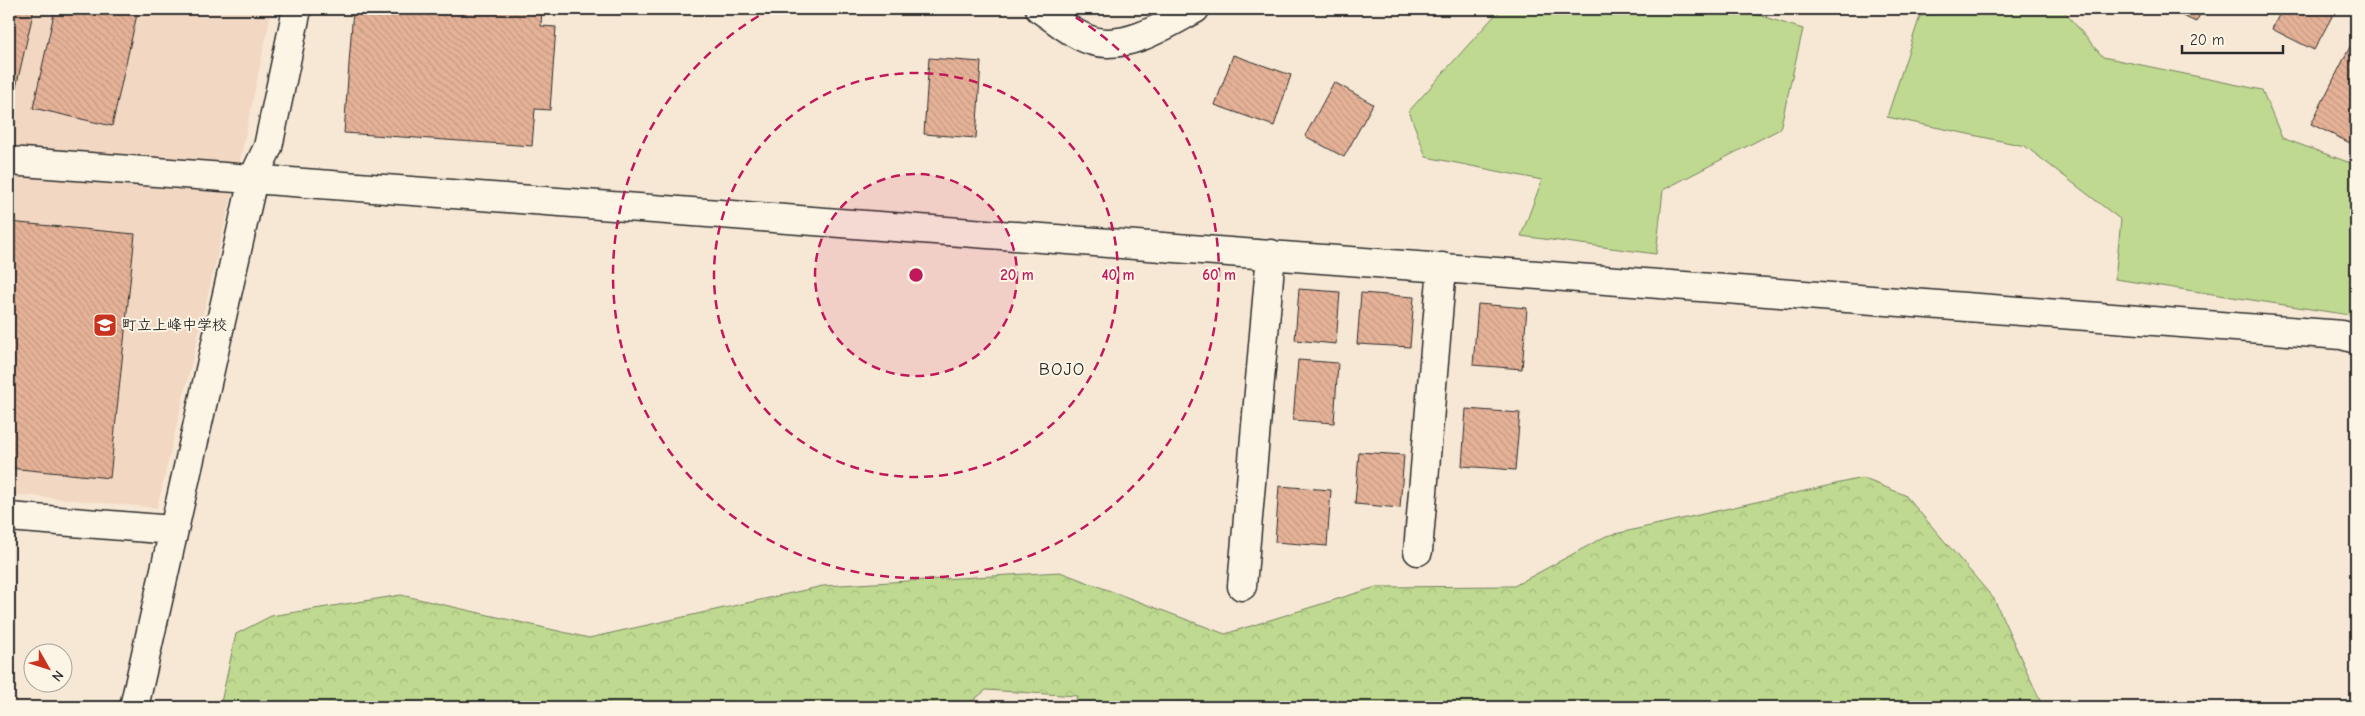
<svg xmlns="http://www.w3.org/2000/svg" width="2365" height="716" viewBox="0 0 2365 716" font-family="'Comic Neue','Klee One',sans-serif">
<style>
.built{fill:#f2d8c2}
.grass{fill:#bfd990;stroke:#75825e}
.forest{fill:url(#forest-crowns);stroke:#75825e}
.building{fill:url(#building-back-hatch);stroke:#2b2b2b}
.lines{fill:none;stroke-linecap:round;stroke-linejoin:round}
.minor-casing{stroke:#2b2b2b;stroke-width:31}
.minor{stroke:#fcf5e5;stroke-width:28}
.ring{fill:none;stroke:#c2185b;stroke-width:2.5;stroke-dasharray:9 6}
.labels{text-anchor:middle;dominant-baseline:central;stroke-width:4;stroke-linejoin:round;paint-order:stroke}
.poi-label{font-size:15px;font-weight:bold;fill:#2b2b2b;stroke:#fcf5e5;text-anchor:start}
.quarter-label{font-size:18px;letter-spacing:1px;fill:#2b2b2b;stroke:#fcf5e5}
.centre{fill:#c2185b;stroke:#fcf5e5;stroke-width:2.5}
.ring-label{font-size:15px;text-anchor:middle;font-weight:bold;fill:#c2185b;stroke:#fcf5e5;stroke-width:4;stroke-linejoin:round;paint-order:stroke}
</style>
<defs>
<pattern id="forest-crowns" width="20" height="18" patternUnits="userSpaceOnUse" patternTransform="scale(1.25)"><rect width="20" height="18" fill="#bfd990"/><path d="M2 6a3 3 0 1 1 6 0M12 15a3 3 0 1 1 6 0" fill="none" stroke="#a4ba7c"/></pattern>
<pattern id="building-back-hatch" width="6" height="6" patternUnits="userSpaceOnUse" patternTransform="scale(1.25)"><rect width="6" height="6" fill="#e5b297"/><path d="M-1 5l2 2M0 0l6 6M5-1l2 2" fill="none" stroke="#c59982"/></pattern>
</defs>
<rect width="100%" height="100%" fill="#f7e8d5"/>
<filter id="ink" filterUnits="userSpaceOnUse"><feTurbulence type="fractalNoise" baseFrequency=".02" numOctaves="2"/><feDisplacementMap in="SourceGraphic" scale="10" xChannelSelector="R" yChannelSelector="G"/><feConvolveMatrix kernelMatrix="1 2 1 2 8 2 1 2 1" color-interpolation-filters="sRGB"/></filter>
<g filter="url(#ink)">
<path class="built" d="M9,9H272L241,156L157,508L9,494Z"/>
<path class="grass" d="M1507,9H1739L1803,29L1780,129L1663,190L1656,254L1521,236L1542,180L1426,157L1409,111L1496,14Z
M1979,9H2062L2103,57L2262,90L2282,138L2356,165V316L2115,279L2121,220L2025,146L1887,117L1920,16Z"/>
<path class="forest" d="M1862,478L1905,495L1994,599L2043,707H1074L1077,696L986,690L965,707H513L507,705L500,707H220L236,634L271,616L401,595L589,638L823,586L1060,572L1225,634L1376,587L1514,586L1606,536Z"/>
<path class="building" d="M9,9H34L15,92L9,90Z
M55,9L138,10L112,126L33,108Z
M353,9H542L541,26L556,27L550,110L535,109L532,146L344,133Z
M2167,9H2203L2196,22Z
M2282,9H2336L2314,50L2272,29Z
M2356,35V130L2350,143L2311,124Z
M1233,55L1291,75L1274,126L1215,105Z
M929,58L981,62L976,138L924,134Z
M1334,82L1373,104L1344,157L1305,136Z
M9,222L135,234L110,478L9,468Z
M1299,289L1340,292L1336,344L1295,340Z
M1361,293L1414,297L1410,347L1357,344Z
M1478,304L1527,308L1522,369L1473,365Z
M1298,360L1338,363L1334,423L1293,420Z
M1466,409L1520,413L1515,470L1462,466Z
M1359,452L1404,455L1400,508L1355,504Z
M1279,486L1331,490L1327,546L1275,542Z"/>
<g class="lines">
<g class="minor-casing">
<path id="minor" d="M1040,9C1057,20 1076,38 1097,42C1131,48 1167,24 1195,9
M9,161L2342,335L2356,339
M9,517L173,530
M1418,551L1442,267
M1242,586L1271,254
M134,707L253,179L268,147L297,9"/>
</g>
<use href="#minor" class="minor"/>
</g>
</g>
<circle cx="916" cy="275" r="101" fill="#c2185b" fill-opacity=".12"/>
<g class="ring">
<circle cx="916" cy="275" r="101"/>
<circle cx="916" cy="275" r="202"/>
<path d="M1063 10A303 303 0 1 1 769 10"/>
</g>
<defs>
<g id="school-square" transform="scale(1.25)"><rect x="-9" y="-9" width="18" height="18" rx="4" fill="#c8321e" stroke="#fcf5e5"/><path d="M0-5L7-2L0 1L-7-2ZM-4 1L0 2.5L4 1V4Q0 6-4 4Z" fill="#fff"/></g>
</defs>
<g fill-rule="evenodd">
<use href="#school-square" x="105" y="325"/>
</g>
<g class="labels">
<g class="poi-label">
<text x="122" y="325">町立上峰中学校</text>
</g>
<g class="quarter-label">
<text x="1062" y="369">BOJO</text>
</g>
</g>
<circle cx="916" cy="275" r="8" class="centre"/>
<g class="ring-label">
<text x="1017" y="280">20 m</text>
<text x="1118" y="280">40 m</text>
<text x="1219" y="280">60 m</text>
</g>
<rect width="2365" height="716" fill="none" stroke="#fcf5e5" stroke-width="30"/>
<rect x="15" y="15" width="2335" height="686" fill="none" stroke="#2b2b2b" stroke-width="2" filter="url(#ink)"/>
<g transform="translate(48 668) rotate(129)"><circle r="24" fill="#fcf5e5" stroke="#a8a49b"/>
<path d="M0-4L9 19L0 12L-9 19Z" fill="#c8321e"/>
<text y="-8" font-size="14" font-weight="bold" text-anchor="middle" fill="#2b2b2b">N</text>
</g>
<path d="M2182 45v8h101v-8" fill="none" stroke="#2b2b2b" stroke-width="2.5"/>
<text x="2190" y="45" font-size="15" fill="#2b2b2b" stroke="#fcf5e5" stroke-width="4" paint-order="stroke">20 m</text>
</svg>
